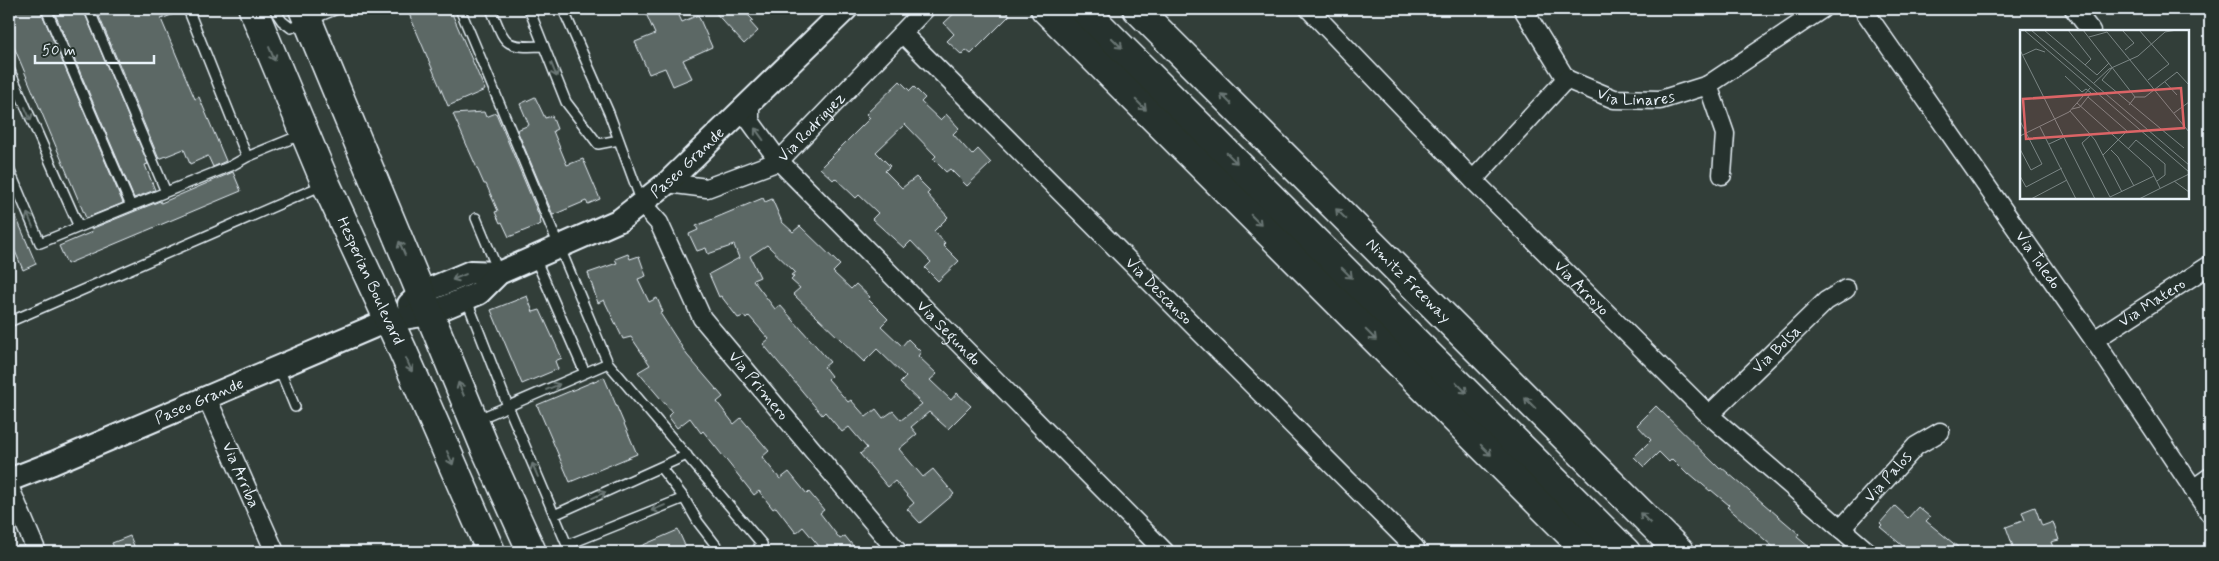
<svg xmlns="http://www.w3.org/2000/svg" width="2219" height="561" viewBox="0 0 2219 561" font-family="Mynerve,sans-serif">
<style>
.building{fill:#5c6865;stroke:#e8f1f8;fill-rule:evenodd}
.lines{fill:none;stroke-linecap:round;stroke-linejoin:round}
.service-casing{stroke:#e8f1f8;stroke-width:12}
.minor-casing{stroke:#e8f1f8;stroke-width:21}
.tertiary-casing{stroke:#e8f1f8;stroke-width:26}
.primary-casing{stroke:#e8f1f8;stroke-width:31}
.motorway-casing{stroke:#e8f1f8;stroke-width:31}
.service{stroke:#26332d;stroke-width:9}
.minor{stroke:#26332d;stroke-width:18}
.tertiary{stroke:#26332d;stroke-width:22}
.primary{stroke:#26332d;stroke-width:28}
.motorway{stroke:#26332d;stroke-width:28}
.oneway{stroke:#6a7674}
.labels{text-anchor:middle;dominant-baseline:central;stroke-width:4;stroke-linejoin:round;paint-order:stroke}
.street-label{font-size:16px;fill:#e8f1f8;stroke:#26332d}
.inset-road{fill:none;stroke:#7b8685;stroke-width:1}
.view{fill:#db6466;fill-opacity:0.15;stroke:#db6466;stroke-width:2.5}
.inset-edge{fill:none;stroke:#e8f1f8;stroke-width:2.5}
</style>
<rect width="100%" height="100%" fill="#323e39"/>
<filter id="ink" filterUnits="userSpaceOnUse"><feTurbulence type="fractalNoise" baseFrequency=".02" numOctaves="2"/><feDisplacementMap in="SourceGraphic" scale="10" xChannelSelector="R" yChannelSelector="G"/><feConvolveMatrix kernelMatrix="1 2 1 2 8 2 1 2 1" color-interpolation-filters="sRGB"/></filter>
<g filter="url(#ink)">
<path class="building" d="M9,9H40L123,203L86,218L9,35Z
M53,9H83L148,164L145,165L155,190L134,198Z
M96,9H182V11L161,19L195,99L199,97L226,161L213,167L208,156L190,164L184,149L159,159Z
M407,9H450L485,90L448,106Z
M644,9H676L682,22L698,15L712,47L683,60L692,78L673,86L665,68L649,74L635,42L655,34Z
M712,9H742L753,20L750,22L758,31L744,44Z
M959,9H1003L1010,15L971,54L966,50L962,55L947,41L954,34L944,23Z
M900,81L910,91L914,87L925,98L921,102L940,120L946,114L959,128L953,134L972,155L978,149L991,163L967,186L950,169L946,172L933,159L936,156L905,124L876,152L890,166L885,171L902,188L916,177L930,191L927,194L948,217L934,231L945,243L943,245L959,261L938,281L925,268L931,262L911,241L904,248L872,219L878,213L859,195L856,198L835,178L833,180L820,168L870,118L866,114Z
M535,97L545,118L552,116L557,129L553,131L567,165L583,159L600,199L588,204L586,201L553,215L517,130L529,125L520,104Z
M484,112L486,117L496,113L541,220H540L541,224L509,237L502,222L500,223L495,212L498,211L486,184H484L453,114Z
M233,172L241,191L67,264L59,246L92,232L91,229L160,201L161,203Z
M763,198L765,202L772,199L782,222L793,232L800,226L840,265L833,272L851,289L856,284L870,297L868,299L888,319L881,326L902,346L908,339L921,352L918,356L937,374L930,380L951,400L957,393L971,406L948,429L929,412L911,427L917,434L899,449L923,477L933,469L954,494L920,523L907,509L914,503L895,481L888,487L860,454L867,448L849,427L842,432L825,412L822,415L763,344L769,339L749,316L746,319L744,316L738,318L721,296L719,297L709,274L739,258L734,245L708,254L706,248L697,251L689,234L698,230L696,226ZM767,245L795,272L791,275L794,277L791,280L800,288L793,294L864,362L877,349L906,377L900,383L922,404L901,420L893,411L883,418L876,409L866,417L851,400L848,402L828,379L831,376L824,367L830,362L780,305L775,309L753,280L760,277L750,256Z
M9,200L36,264L23,270L9,237Z
M628,254L630,259L639,256L646,276L638,279L649,302L657,298L663,312L660,313L687,355L723,397L717,402L734,424L741,418L769,451L762,457L780,479L789,472L807,494L809,492L824,510L820,513L840,539L845,536L858,552H824L803,527L796,533L776,507L773,509L759,491L754,495L703,431L701,433L690,418L677,428L668,416L672,412L638,372L650,365L631,337L623,339L604,300L598,303L588,273L617,263L615,259Z
M527,296L533,312L540,310L562,358L555,361L558,369L522,384L491,310Z
M604,377L637,454L570,482L537,405Z
M1656,406L1720,469L1721,467L1799,534L1797,537L1815,552H1779L1727,507L1729,505L1711,490L1710,491L1689,473L1688,475L1672,459L1669,462L1659,452L1644,467L1634,457L1651,440L1637,425Z
M1895,506L1908,518L1918,507L1930,517L1926,521L1964,552H1910L1880,527L1882,525L1880,523Z
M2035,507L2042,526L2053,522L2059,540L2051,542L2055,552H2015L2006,527L2025,520L2022,512Z
M678,530L688,552H627Z
M130,536L135,548L126,552H116L112,543Z"/>
<g class="lines">
<g class="service-casing">
<path id="service" d="M46,9L131,206L231,166L247,157
M89,9L166,192
M188,9L247,157L303,134
M274,9L282,21L291,28L337,9
M460,9L608,363L762,544L755,552
M491,9C506,45 503,48 544,46
M529,9L566,102L598,144L619,140
M563,9L609,113L642,203
M9,69L79,227
M9,169L40,243L131,206
M476,218L499,273
M466,298L508,406L570,552
M9,322L323,185
M279,368L295,407
M585,373L608,363
M476,420L585,373L535,258
M684,498L698,522L721,552
M554,515L687,455
M567,545L684,498L661,468"/>
</g>
<g class="minor-casing">
<g id="minor">
<path id="s1" d="M1309,9L1473,180L1709,415L1868,552"/>
<path d="M1523,9L1566,79"/>
<path id="s2" d="M1863,9L2094,340L2210,514"/>
<path d="M2074,9L2091,31"/>
<path id="s3" d="M902,33L1415,548L1411,552"/>
<path d="M1708,85L1725,134L1722,175"/>
<path id="s4" d="M750,104V121L779,161L1165,552"/>
<path id="s5" d="M1473,180L1566,79L1614,99L1660,100L1708,85L1822,9"/>
<path id="s6" d="M667,183L707,188L779,161L925,9"/>
<path id="s7" d="M642,204L659,223L702,318L898,552"/>
<path id="s8" d="M2094,340L2210,265"/>
<path id="s9" d="M207,398L275,552"/>
<path id="s10" d="M1709,415L1826,301L1846,289"/>
<path d="M9,486L37,552"/>
<path d="M2193,489L2210,477"/>
<path id="s11" d="M1841,529L1916,446L1940,432"/>
</g>
</g>
<g class="tertiary-casing">
<g id="tertiary">
<path d="M409,304L421,293L471,272L499,273"/>
<path id="s12" d="M9,480L53,463L389,320L429,314L479,293L499,273L620,220L667,183L846,9"/>
</g>
</g>
<g class="primary-casing">
<g id="primary">
<path id="s13" d="M253,9L326,184L402,349L491,552"/>
<path d="M303,9L486,450L532,552"/>
</g>
</g>
<g class="motorway-casing">
<g id="motorway">
<path d="M1045,9L1588,552"/>
<path d="M1083,9L1626,552"/>
<path id="s14" d="M1137,9L1680,552"/>
</g>
</g>
<use href="#service" class="service"/>
<use href="#minor" class="minor"/>
<use href="#tertiary" class="tertiary"/>
<use href="#primary" class="primary"/>
<use href="#motorway" class="motorway"/>
</g>
<defs><path id="oneway-shaft" d="M-6 0H5M1.5-3L5.5 0L1.5 3" fill="none" stroke-width="1.6" stroke-linecap="round" stroke-linejoin="round" transform="scale(1.25)"/></defs>
<g class="oneway">
<use href="#oneway-shaft" transform="translate(1117 43) rotate(45)"/>
<use href="#oneway-shaft" transform="translate(272 54) rotate(67)"/>
<use href="#oneway-shaft" transform="translate(554 70) rotate(68)"/>
<use href="#oneway-shaft" transform="translate(1226 99) rotate(-135)"/>
<use href="#oneway-shaft" transform="translate(1141 105) rotate(45)"/>
<use href="#oneway-shaft" transform="translate(28 114) rotate(66)"/>
<use href="#oneway-shaft" transform="translate(759 134) rotate(-126)"/>
<use href="#oneway-shaft" transform="translate(1232 158) rotate(45)"/>
<use href="#oneway-shaft" transform="translate(1341 214) rotate(-135)"/>
<use href="#oneway-shaft" transform="translate(30 220) rotate(-113)"/>
<use href="#oneway-shaft" transform="translate(1256 220) rotate(45)"/>
<use href="#oneway-shaft" transform="translate(402 248) rotate(-113)"/>
<use href="#oneway-shaft" transform="translate(1347 273) rotate(45)"/>
<use href="#oneway-shaft" transform="translate(459 277) rotate(157)"/>
<use href="#oneway-shaft" transform="translate(1371 335) rotate(45)"/>
<use href="#oneway-shaft" transform="translate(409 365) rotate(66)"/>
<use href="#oneway-shaft" transform="translate(553 387) rotate(-23)"/>
<use href="#oneway-shaft" transform="translate(1462 388) rotate(45)"/>
<use href="#oneway-shaft" transform="translate(461 389) rotate(-113)"/>
<use href="#oneway-shaft" transform="translate(1530 403) rotate(-135)"/>
<use href="#oneway-shaft" transform="translate(1486 450) rotate(45)"/>
<use href="#oneway-shaft" transform="translate(450 458) rotate(66)"/>
<use href="#oneway-shaft" transform="translate(535 470) rotate(-113)"/>
<use href="#oneway-shaft" transform="translate(599 495) rotate(-24)"/>
<use href="#oneway-shaft" transform="translate(658 508) rotate(158)"/>
<use href="#oneway-shaft" transform="translate(1645 518) rotate(-135)"/>
</g>
</g>
<g class="labels">
<g class="street-label">
<text stroke="none"><textPath href="#s5" startOffset="211">Via Linares</textPath></text>
<text stroke="none"><textPath href="#s6" startOffset="164">Via Rodriguez</textPath></text>
<text stroke="none"><textPath href="#s12" startOffset="756">Paseo Grande</textPath></text>
<text stroke="none"><textPath href="#s2" startOffset="306">Via Toledo</textPath></text>
<text stroke="none"><textPath href="#s14" startOffset="384">Nimitz Freeway</textPath></text>
<text stroke="none"><textPath href="#s13" startOffset="296">Hesperian Boulevard</textPath></text>
<text stroke="none"><textPath href="#s1" startOffset="390">Via Arroyo</textPath></text>
<text stroke="none"><textPath href="#s3" startOffset="364">Via Descanso</textPath></text>
<text stroke="none"><textPath href="#s8" startOffset="69">Via Matero</textPath></text>
<text stroke="none"><textPath href="#s4" startOffset="308">Via Segundo</textPath></text>
<text stroke="none"><textPath href="#s10" startOffset="94">Via Bolsa</textPath></text>
<text stroke="none"><textPath href="#s7" startOffset="218">Via Primero</textPath></text>
<text stroke="none"><textPath href="#s12" startOffset="206">Paseo Grande</textPath></text>
<text stroke="none"><textPath href="#s9" startOffset="84">Via Arriba</textPath></text>
<text stroke="none"><textPath href="#s11" startOffset="70">Via Palos</textPath></text>
</g>
</g>
<g transform="translate(2020 30)">
<rect width="169" height="169" fill="#323e39"/>
<path class="inset-road" d="M4,0L169,142M11,0L169,135M24,0L77,45L89,33M48,0L71,29L65,35M63,0L115,67M102,0L114,13L105,20M119,0L149,34L128,50M69,7L87,2L169,102M0,20L75,169M3,25L16,19L25,22M92,38L82,50L164,118M45,46L62,62L66,59L71,63L60,77L52,79M145,52L157,65M74,53L89,39L118,26L145,2L157,0M68,67L107,101L83,125M57,73L130,138L140,158M109,75L115,67H125L157,42L169,55M50,81L75,110L102,162M154,83L169,72M0,91L22,134L11,140L0,119M20,97L56,169M71,105L62,113L90,167L134,146M0,106L49,82L70,58M29,114L44,107M108,119L116,110L145,134V145L137,151M91,120L98,127L114,156M0,146L6,157L42,138M154,151L169,162M11,169L47,150M119,169L169,144"/>
<path class="view" d="M161,58L164,98L6,109L3,69Z"/>
<rect width="169" height="169" class="inset-edge"/>
</g>
<rect width="2219" height="561" fill="none" stroke="#26332d" stroke-width="30"/>
<rect x="15" y="15" width="2189" height="531" fill="none" stroke="#e8f1f8" stroke-width="2" filter="url(#ink)"/>
<path d="M35 55v8h119v-8" fill="none" stroke="#e8f1f8" stroke-width="2.5"/>
<text x="42" y="55" font-size="15" fill="#e8f1f8" stroke="#26332d" stroke-width="4" paint-order="stroke">50 m</text>
</svg>
